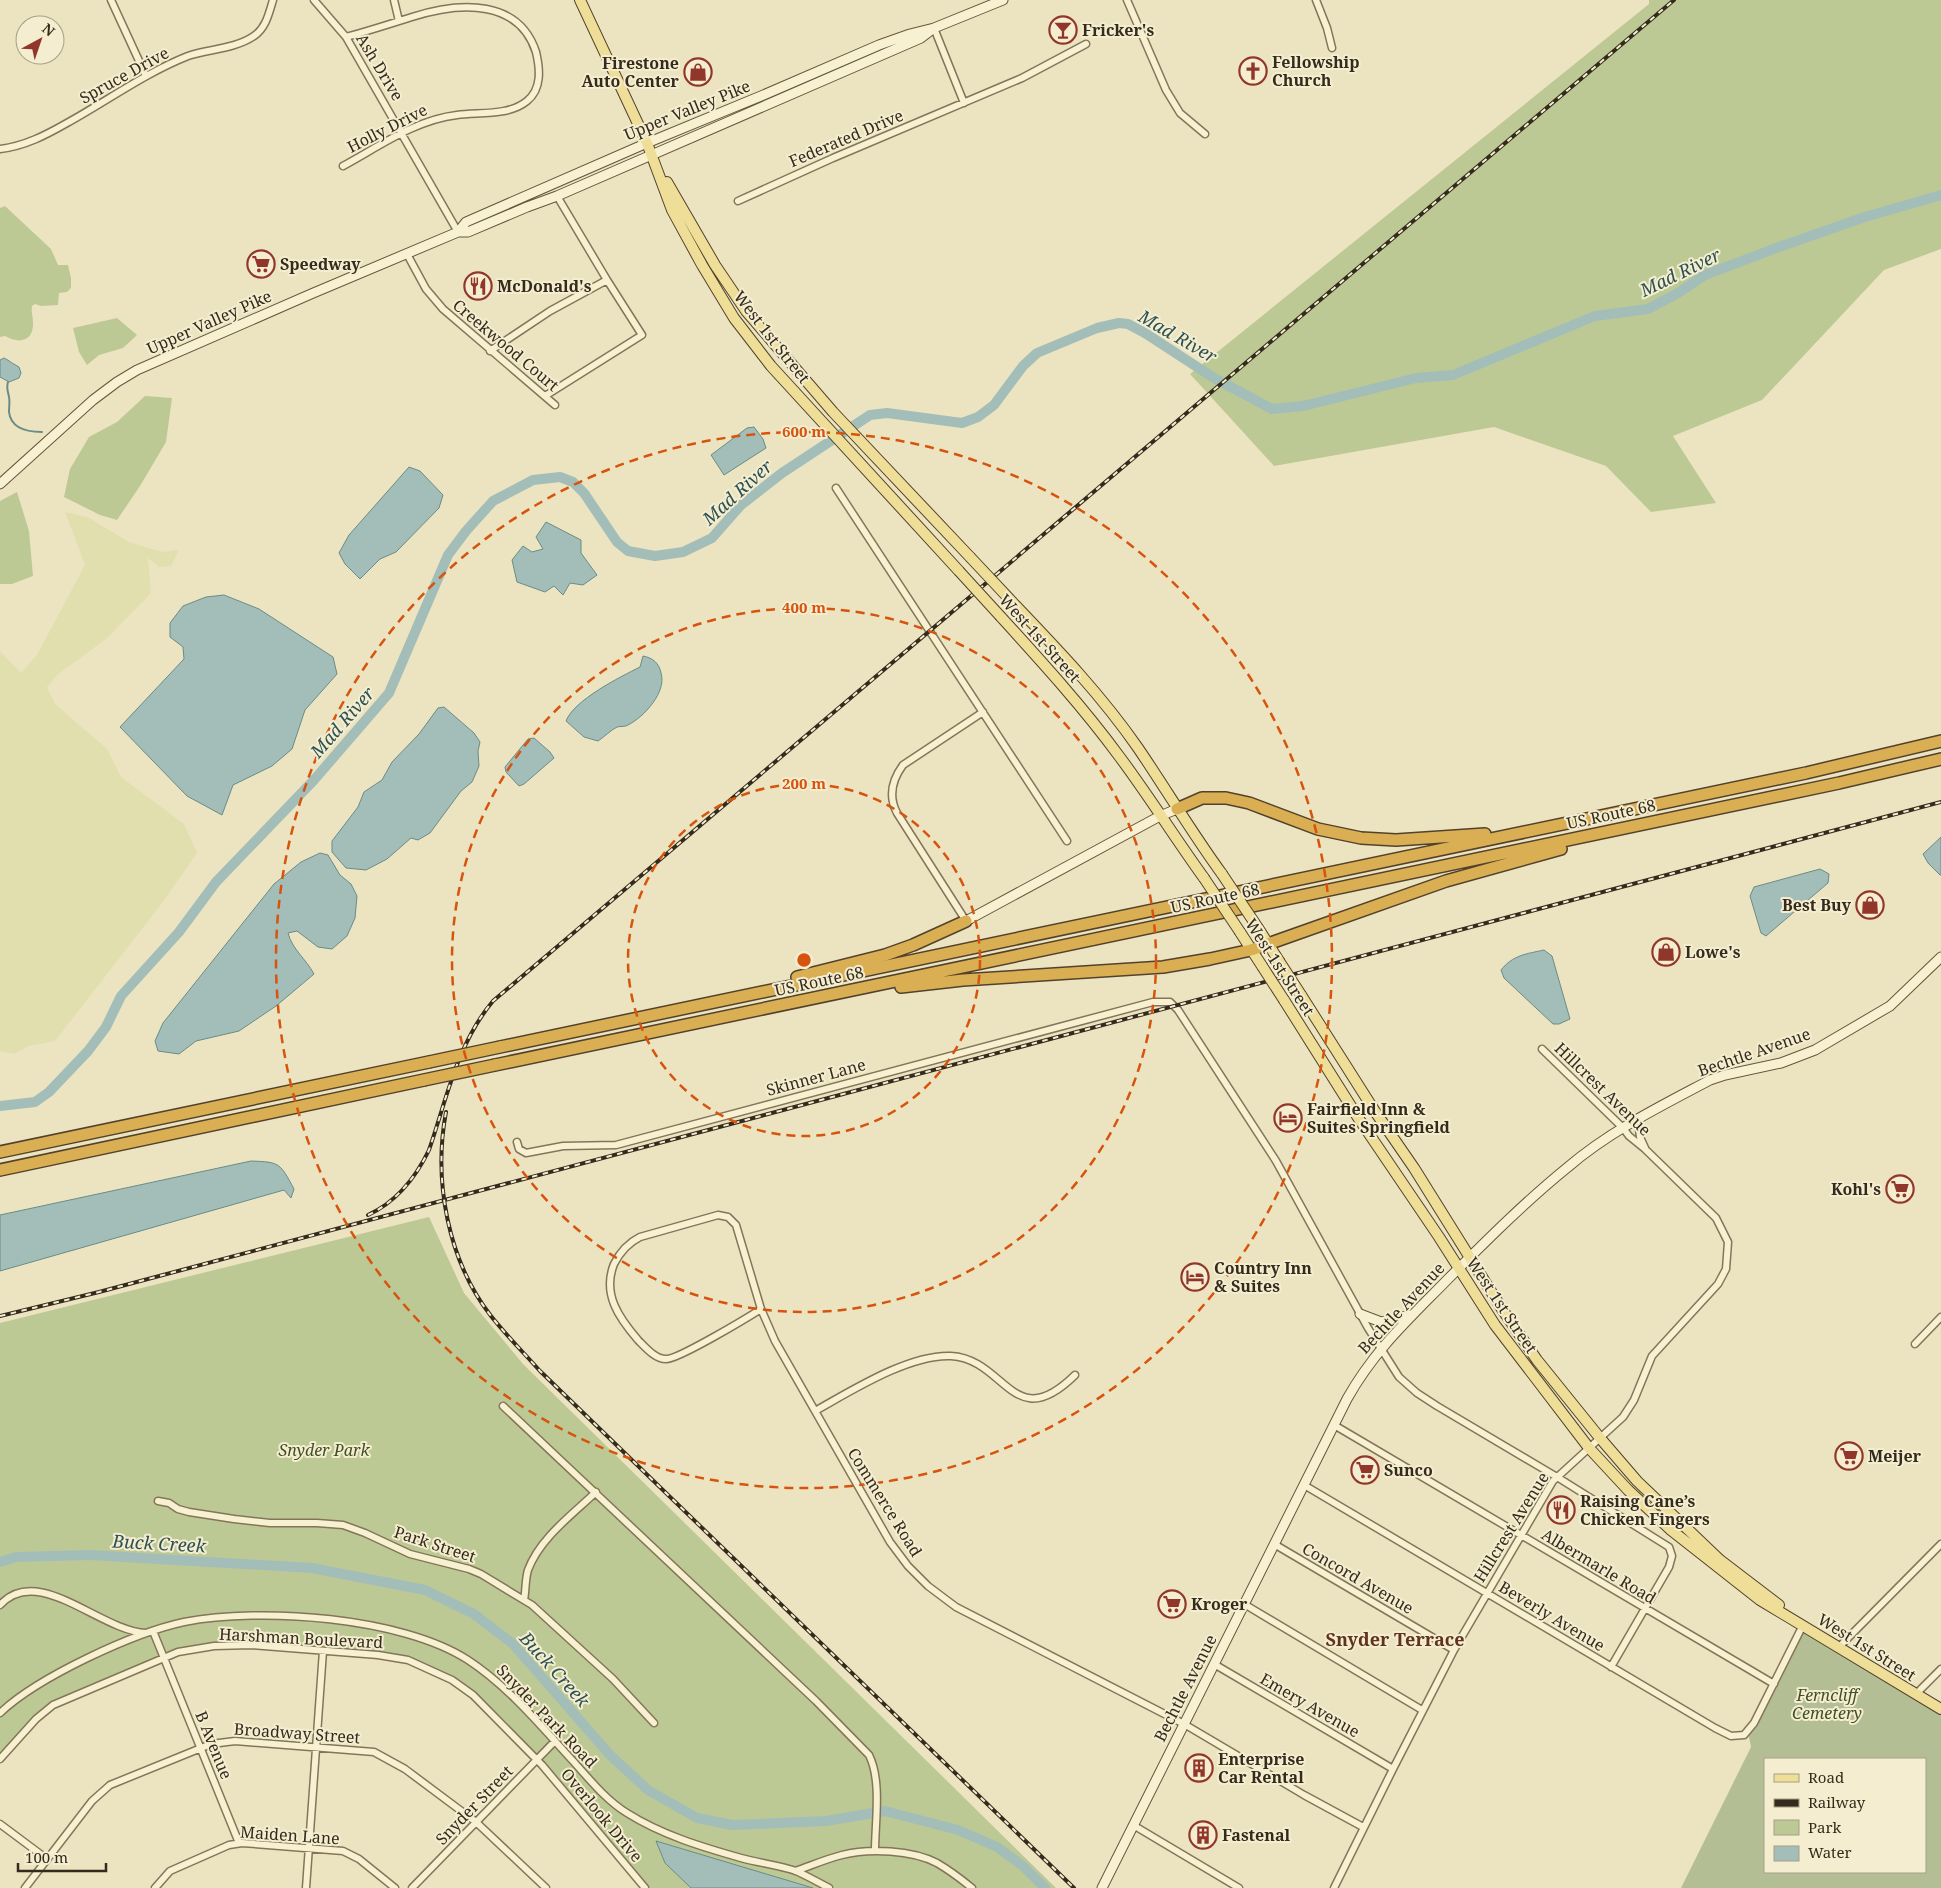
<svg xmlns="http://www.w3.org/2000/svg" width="1941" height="1888" viewBox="0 0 1941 1888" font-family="'Noto Serif',serif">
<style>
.farmland{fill:#e1dfae}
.green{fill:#bdc994}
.cemetery{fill:#b4be94;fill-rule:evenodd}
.water{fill:#a3beb9;stroke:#6a8b87}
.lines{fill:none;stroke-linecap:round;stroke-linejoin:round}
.stream{stroke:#6a8b87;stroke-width:2}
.river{stroke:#a3beb9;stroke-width:10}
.street-casing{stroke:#847559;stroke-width:9}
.secondary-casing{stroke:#66563c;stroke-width:11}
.primary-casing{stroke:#52422d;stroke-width:12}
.highway-casing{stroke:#52422d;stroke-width:14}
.street{stroke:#f7f1d2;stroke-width:6}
.secondary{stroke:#f7f1d2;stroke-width:9}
.primary{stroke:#efde98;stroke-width:10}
.highway{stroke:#daae52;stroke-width:11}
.rail-casing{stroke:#342b1d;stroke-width:4}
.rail{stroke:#f4edcf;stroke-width:2;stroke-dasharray:5.5;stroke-linecap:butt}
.primary-bridge-casing{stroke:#52422d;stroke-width:12;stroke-linecap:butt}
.highway-bridge-casing{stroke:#52422d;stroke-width:14;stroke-linecap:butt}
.primary-bridge{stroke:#efde98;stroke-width:10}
.highway-bridge{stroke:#daae52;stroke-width:11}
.ring{fill:none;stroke:#d6540e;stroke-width:2.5;stroke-dasharray:9 6}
.labels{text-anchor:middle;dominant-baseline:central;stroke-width:4;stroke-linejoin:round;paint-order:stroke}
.poi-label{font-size:16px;font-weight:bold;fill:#342b1d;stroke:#f4edcf;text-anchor:start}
.street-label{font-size:16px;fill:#342b1d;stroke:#f4edcf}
.park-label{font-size:16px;font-style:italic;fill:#405024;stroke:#f4edcf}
.water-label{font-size:18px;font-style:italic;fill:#2c5154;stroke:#f4edcf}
.neighbourhood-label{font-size:18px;font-weight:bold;fill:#5f331d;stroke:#f4edcf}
.centre{fill:#d6540e;stroke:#f4edcf;stroke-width:2.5}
.ring-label{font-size:15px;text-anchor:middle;font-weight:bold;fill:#d6540e;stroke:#f4edcf;stroke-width:4;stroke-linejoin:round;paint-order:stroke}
</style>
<rect width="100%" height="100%" fill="#ece4c0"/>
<path class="farmland" d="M65,512L87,517L129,542L162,552L179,550L171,566L159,567L148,558L151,593L106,639L57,675L47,687L55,704L107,749L121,777L184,824L197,853L162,903L55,1041L29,1046L14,1054L0,1051V651L21,673L37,655L85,565Z"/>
<path class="green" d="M1649,0H1941V249L1884,270L1762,400L1673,436L1716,503L1651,512L1606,466L1494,427L1274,466L1190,374L1649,4Z
M5,206L51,249L58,265H68L71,278V288L67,292L59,293L58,305L41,306L35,304L32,306C31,313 33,316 33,322C34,342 19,344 5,336L0,337V208Z
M117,318L137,335L123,348L99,355L87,365L79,352L73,328Z
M145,396L172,398L166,442L140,486L117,520L100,515L64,497L70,469L89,437L117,422Z
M17,492L29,531L33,576L12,584H0V501Z
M429,1217L464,1293L523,1364L1056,1888H646L537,1760L452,1680L408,1660L252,1645L163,1657L53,1705L0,1759V1323Z"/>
<path class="cemetery" d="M1803,1625L1941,1709V1888H1681L1751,1747L1748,1732ZM1765,1759H1925V1872H1765Z"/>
<path class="water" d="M4,358C10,361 13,364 19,367L21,373L19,378L9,382L0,377V360Z
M754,427L763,439L766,448L724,475L711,455L747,428Z
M409,467L420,471L443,495L439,508L396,552L380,559L360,579L345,564L339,553L349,535Z
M546,522L581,540V553L597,575L583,585L570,583L563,595L554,586L545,592L517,582L512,560L523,546L532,552L543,549L536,537Z
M224,595L259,609L333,657L337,674L305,710L292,749L272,766L233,785L222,815L187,796L120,727L184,659L183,647L170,637V623L183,606L206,597Z
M643,656C653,658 659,663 661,673C667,692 644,717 628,725C625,727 621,726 617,727C611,730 604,737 598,741L584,737L566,721C574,700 620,677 640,667Z
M444,707L474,733L480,742L478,751L479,766L472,782L461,791L430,833L418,840L411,838L387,859L366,870L346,868L332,852V841L358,807L364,792L382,780L392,762L419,734L438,708Z
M534,738L550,752L554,758L524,784L519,786L506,772L505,767L528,739Z
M1941,837V875H1940L1928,863L1923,854Z
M320,853L328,855L340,875L351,884L357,896L355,918L347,936L332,949L318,947L297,931L288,933C292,949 306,959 314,974L276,1006L239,1031L196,1041L179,1054L158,1051L155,1041L163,1023L274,884L301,862Z
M1820,869L1829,874L1828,883L1766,936L1761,933L1750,896L1754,887Z
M1544,950L1552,956L1570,1019L1559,1024H1553L1504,978L1501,970C1513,955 1526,954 1544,950Z
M251,1161C280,1162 280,1163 294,1189L291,1198L284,1190L0,1271V1215Z
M656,1841L813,1888H691L665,1863Z"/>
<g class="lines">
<path class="stream" d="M8,382C6,388 8,391 9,397C10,402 9,407 9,412C11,429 29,432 42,432"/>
<path class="river" d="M0,1106L35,1102L49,1092L88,1051L106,1027L121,996L179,932L216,882L314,780L389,693L448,555L466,531L493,501L533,480L560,477L573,482L584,493L617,542L628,551L655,556L683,552L712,538L741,505L782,473L870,415L887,413L962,423L978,417L994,405L1023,366L1037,353L1097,328L1119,323L1128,324L1145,333L1214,378L1272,409L1303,406L1416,378L1453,375L1595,316L1648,309L1678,293L1705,275L1779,247L1865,217L1941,195
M0,1562L16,1557L90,1555L312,1568L425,1590L474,1614L513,1644L610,1755L648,1790L697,1818L732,1825L826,1821L885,1811L958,1830L997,1847L1023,1866L1045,1888"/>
<g class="street-casing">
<path id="street" d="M111,0L146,76
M314,0L346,37L458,232
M394,0L399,21
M1127,0L1166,90L1180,113L1205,134
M1316,0L1327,28L1332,48
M934,28L964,103
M0,149C25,146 46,135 67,123C107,101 145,73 188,56C209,49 235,49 254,36C266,28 269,13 273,0
M343,166C380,146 415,120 457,115C479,112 509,116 527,101C542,89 540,69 536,52C519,0 462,1 412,17C390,24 368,31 346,37
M738,201L833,158L1022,78L1086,44
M407,254L426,289L443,309L555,405
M490,351L550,311L607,280
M545,396L642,335L607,280L557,196
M836,488L1067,841
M966,921L897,813C888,796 892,780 903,765L983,712
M1638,1121L1640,1137L1645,1148
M517,1142L519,1149L526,1153L563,1146L616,1145L1153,1002H1170L1178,1010L1276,1161L1368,1328L1399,1377L1417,1393L1437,1406L1557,1477L1669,1547L1672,1556L1669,1567L1611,1667
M761,1309C747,1318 677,1360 666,1359C655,1359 645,1347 638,1340C619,1318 602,1294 614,1264C620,1252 628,1243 640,1237L718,1215L728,1217L736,1225L761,1309L775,1341L890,1542L908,1566L928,1586L956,1607L1184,1724L1304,1795L1363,1827
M1915,1344L1941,1317
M503,1406L816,1701L869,1755C882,1781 875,1822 875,1851
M815,1411C851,1391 909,1354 951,1356C1006,1359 1013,1436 1075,1375
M1334,1425L1774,1684
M1304,1485L1715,1728L1731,1736L1744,1735L1754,1723L1803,1625
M158,1501L169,1503L178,1509L189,1512L234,1519L270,1523H317L343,1525L365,1533L410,1554L469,1569L481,1574L532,1605L613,1679L654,1723
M1274,1544L1454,1650
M524,1600C526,1590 525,1580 528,1570C540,1538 572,1515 596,1492
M1244,1604L1422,1710
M0,1605C38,1563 100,1631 146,1633
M153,1631L239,1843
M1839,1647L1941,1544
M1214,1664L1393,1769
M1916,1694L1941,1669
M0,1713C38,1677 133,1633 184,1622C261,1607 402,1617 468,1660C509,1687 541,1726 573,1761C590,1780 606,1800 627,1813C662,1835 702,1847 741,1858C759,1863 778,1865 796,1871C807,1876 818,1882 829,1888
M0,1759L36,1719L53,1705L178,1652L214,1646L252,1645L378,1655L408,1660L452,1680L473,1695L542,1765L645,1888
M0,1824L47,1859
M1133,1825L1239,1888
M795,1871C810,1866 826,1859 842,1855C869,1848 912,1850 937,1863C949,1870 961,1879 972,1888
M25,1888L92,1801L110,1785L211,1744L235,1741L374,1752L405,1769L476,1822L546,1888
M155,1888L170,1871L229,1845L242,1843L343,1851L359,1859L395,1888
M306,1888L323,1651
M412,1888L555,1741
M1334,1888L1393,1769L1454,1650L1553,1481L1623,1417L1634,1400L1652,1356L1718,1284L1726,1269L1728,1242L1716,1218L1645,1149L1629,1136L1623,1128L1542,1049"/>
</g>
<g class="secondary-casing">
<path id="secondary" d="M458,232L466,222L647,143L761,96L879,45L910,34L934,28L1003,0
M0,484L93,400L117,382L137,370L311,294L458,232H468L527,207L557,196L921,38L934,28
M966,921L1160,816L1177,809
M1360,1314L1381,1322L1411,1315
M1102,1888L1347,1399C1375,1349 1410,1318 1449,1278C1487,1240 1526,1201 1568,1167C1610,1131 1661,1106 1710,1080L1725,1075L1781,1063L1815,1050L1890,1006L1941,957"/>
</g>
<g class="primary-casing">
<path id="primary" d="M580,0L647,143L672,210L702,265L734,318L771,366L959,571
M667,182L715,265L746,311L833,412L970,557
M1016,606C1059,651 1102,696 1138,748C1166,789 1192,833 1222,874
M1001,617C1042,662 1083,707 1119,756C1149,796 1175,838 1204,878
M1258,928L1279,961
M1240,932L1262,966
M1301,995L1374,1110L1414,1168L1502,1309L1537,1360L1600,1438L1637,1481L1720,1560L1779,1605
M1284,1000L1359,1119L1439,1237L1495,1325L1589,1448L1628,1490L1671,1530L1760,1600L1941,1709"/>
</g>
<g class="highway-casing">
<path id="highway" d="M1177,809L1202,798H1226L1249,803L1318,829L1361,838L1396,840L1485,834
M797,977L885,955L913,945L966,921
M901,987L963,980L1163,967L1210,959L1251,950L1446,881L1561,849
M500,1047L1806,773L1941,741
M495,1065L1839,783L1941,759
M0,1152L429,1062
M0,1170L424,1080"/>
</g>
<use href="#street" class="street"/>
<use href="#secondary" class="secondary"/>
<use href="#primary" class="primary"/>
<use href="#highway" class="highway"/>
<g class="rail-casing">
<path id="rail" d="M446,1112C433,1181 448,1261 491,1316C506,1335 524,1353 540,1371L1074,1888
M368,1215C396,1202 416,1177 429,1150C447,1098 457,1044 493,1001L1674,0
M0,1316L99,1292L1941,802"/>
</g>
<use href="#rail" class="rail"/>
<g class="primary-bridge-casing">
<path id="primary-bridge" d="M970,557L1016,606
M959,571L1001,617
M1222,874L1258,928
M1204,878L1240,932
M1279,961L1301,995
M1262,966L1284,1000"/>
</g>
<g class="highway-bridge-casing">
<path id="highway-bridge" d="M429,1062L500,1047
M424,1080L495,1065"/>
</g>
<use href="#primary-bridge" class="primary-bridge"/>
<use href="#highway-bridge" class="highway-bridge"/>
</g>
<g class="ring">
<circle cx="804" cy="960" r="176"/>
<circle cx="804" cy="960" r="352"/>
<circle cx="804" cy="960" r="528"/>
</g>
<defs>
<g id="bar-ring" transform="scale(1.4375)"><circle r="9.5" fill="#f4edcf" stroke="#91362b" stroke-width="1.5"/><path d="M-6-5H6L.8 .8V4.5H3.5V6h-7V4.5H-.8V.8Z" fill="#91362b"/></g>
<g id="church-ring" transform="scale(1.4375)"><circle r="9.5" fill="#f4edcf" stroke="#91362b" stroke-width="1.5"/><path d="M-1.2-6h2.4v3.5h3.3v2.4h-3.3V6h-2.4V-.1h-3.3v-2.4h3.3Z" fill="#91362b"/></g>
<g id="shop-ring" transform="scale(1.4375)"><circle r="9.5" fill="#f4edcf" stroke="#91362b" stroke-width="1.5"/><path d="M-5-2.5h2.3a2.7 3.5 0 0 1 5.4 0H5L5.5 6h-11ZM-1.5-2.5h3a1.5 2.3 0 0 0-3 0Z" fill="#91362b"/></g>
<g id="supermarket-ring" transform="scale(1.4375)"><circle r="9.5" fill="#f4edcf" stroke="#91362b" stroke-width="1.5"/><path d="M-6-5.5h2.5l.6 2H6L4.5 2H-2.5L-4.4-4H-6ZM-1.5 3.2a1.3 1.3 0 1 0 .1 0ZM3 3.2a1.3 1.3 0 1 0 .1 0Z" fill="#91362b"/></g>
<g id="restaurant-ring" transform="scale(1.4375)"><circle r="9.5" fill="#f4edcf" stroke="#91362b" stroke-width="1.5"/><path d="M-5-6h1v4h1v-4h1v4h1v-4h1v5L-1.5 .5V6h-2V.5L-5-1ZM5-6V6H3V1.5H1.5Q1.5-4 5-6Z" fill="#91362b"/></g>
<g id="hotel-ring" transform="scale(1.4375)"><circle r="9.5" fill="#f4edcf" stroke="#91362b" stroke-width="1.5"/><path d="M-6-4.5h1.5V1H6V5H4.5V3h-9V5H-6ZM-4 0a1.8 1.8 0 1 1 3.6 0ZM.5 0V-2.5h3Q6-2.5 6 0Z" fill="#91362b"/></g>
<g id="building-ring" transform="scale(1.4375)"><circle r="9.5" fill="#f4edcf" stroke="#91362b" stroke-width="1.5"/><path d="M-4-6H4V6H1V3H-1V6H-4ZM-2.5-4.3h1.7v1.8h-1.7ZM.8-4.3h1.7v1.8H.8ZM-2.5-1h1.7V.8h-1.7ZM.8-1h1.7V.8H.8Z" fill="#91362b"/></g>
</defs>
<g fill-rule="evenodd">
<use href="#bar-ring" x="1063" y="30"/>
<use href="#church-ring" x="1253" y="71"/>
<use href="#shop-ring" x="698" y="72"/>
<use href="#supermarket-ring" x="261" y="264"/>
<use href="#restaurant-ring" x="478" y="286"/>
<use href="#shop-ring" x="1870" y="905"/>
<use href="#shop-ring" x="1666" y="952"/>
<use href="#hotel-ring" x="1288" y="1118"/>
<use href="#supermarket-ring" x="1900" y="1189"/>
<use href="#hotel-ring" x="1195" y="1277"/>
<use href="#supermarket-ring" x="1849" y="1456"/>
<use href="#supermarket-ring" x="1365" y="1470"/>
<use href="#restaurant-ring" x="1561" y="1510"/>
<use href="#supermarket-ring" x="1172" y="1604"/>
<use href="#building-ring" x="1199" y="1768"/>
<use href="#building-ring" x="1203" y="1835"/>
</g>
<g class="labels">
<g class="poi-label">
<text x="1082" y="30">Fricker's</text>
<text x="1272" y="62">Fellowship<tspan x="1272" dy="18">Church</tspan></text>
<text x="679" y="63" text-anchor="end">Firestone<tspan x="679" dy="18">Auto Center</tspan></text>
<text x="280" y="264">Speedway</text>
<text x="497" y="286">McDonald's</text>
<text x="1851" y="905" text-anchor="end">Best Buy</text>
<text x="1685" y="952">Lowe's</text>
<text x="1307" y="1109">Fairfield Inn &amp;<tspan x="1307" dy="18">Suites Springfield</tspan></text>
<text x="1881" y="1189" text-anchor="end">Kohl's</text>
<text x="1214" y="1268">Country Inn<tspan x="1214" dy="18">&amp; Suites</tspan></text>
<text x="1868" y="1456">Meijer</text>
<text x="1384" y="1470">Sunco</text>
<text x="1580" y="1501">Raising Cane’s<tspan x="1580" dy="18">Chicken Fingers</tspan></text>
<text x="1191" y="1604">Kroger</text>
<text x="1218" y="1759">Enterprise<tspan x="1218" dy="18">Car Rental</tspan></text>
<text x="1222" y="1835">Fastenal</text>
</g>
<g class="street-label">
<text transform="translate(380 67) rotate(59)">Ash Drive</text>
<text transform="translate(124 75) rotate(-29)">Spruce Drive</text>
<text transform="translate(687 110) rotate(-22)">Upper Valley Pike</text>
<text transform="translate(387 128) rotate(-27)">Holly Drive</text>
<text transform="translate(846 138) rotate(-23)">Federated Drive</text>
<text transform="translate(209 322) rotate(-24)">Upper Valley Pike</text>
<text transform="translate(772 337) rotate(52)">West 1st Street</text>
<text transform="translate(506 345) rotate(40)">Creekwood Court</text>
<text transform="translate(1040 638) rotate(48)">West 1st Street</text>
<text transform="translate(1611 814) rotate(-12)">US Route 68</text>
<text transform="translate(1215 898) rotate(-12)">US Route 68</text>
<text transform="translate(1280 967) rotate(57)">West 1st Street</text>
<text transform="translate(819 981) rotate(-12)">US Route 68</text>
<text transform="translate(1754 1052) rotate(-19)">Bechtle Avenue</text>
<text transform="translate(816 1077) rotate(-15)">Skinner Lane</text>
<text transform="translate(1603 1089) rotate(44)">Hillcrest Avenue</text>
<text transform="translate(1502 1305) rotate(56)">West 1st Street</text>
<text transform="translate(1401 1308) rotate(-47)">Bechtle Avenue</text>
<text transform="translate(885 1502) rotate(58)">Commerce Road</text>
<text transform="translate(1511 1527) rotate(-58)">Hillcrest Avenue</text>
<text transform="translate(435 1544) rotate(18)">Park Street</text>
<text transform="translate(1599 1566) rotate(31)">Albermarle Road</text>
<text transform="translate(1358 1578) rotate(30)">Concord Avenue</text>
<text transform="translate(1552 1616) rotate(31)">Beverly Avenue</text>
<text transform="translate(301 1638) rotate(3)">Harshman Boulevard</text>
<text transform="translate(1867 1647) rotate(32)">West 1st Street</text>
<text transform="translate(1185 1688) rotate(-63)">Bechtle Avenue</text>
<text transform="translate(1310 1705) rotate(30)">Emery Avenue</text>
<text transform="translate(547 1716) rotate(46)">Snyder Park Road</text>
<text transform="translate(297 1733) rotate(4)">Broadway Street</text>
<text transform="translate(214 1745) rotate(68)">B Avenue</text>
<text transform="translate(474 1805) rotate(-46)">Snyder Street</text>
<text transform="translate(602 1815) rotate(50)">Overlook Drive</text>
<text transform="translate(290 1835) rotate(4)">Maiden Lane</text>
</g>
<g class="park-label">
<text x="324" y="1450">Snyder Park</text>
<text x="1827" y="1695">Ferncliff<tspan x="1827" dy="18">Cemetery</tspan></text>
</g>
<g class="water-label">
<text transform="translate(1680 272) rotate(-26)">Mad River</text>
<text transform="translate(1178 336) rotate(30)">Mad River</text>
<text transform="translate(737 492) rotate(-42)">Mad River</text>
<text transform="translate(342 722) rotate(-49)">Mad River</text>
<text transform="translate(159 1543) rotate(3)">Buck Creek</text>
<text transform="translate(555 1669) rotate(48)">Buck Creek</text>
</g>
<g class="neighbourhood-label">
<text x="1395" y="1639">Snyder Terrace</text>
</g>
</g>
<circle cx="804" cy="960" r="8" class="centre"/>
<g class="ring-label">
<text x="804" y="437">600 m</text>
<text x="804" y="613">400 m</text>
<text x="804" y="789">200 m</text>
</g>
<rect x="1764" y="1758" width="162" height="115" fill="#f4edcf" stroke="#a79f88"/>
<rect x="1774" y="1774" width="25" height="8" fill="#efde98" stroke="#a79f88"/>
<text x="1808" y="1783" font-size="15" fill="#342b1d">Road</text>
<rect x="1774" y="1799" width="25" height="8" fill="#342b1d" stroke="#a79f88"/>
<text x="1808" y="1808" font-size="15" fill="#342b1d">Railway</text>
<rect x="1774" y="1820" width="25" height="15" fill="#bdc994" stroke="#a79f88"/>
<text x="1808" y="1833" font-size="15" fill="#342b1d">Park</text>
<rect x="1774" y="1846" width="25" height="15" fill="#a3beb9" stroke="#a79f88"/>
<text x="1808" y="1858" font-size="15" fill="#342b1d">Water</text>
<g transform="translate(40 40) rotate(40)"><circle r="24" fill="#f4edcf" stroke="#a79f88"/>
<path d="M0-4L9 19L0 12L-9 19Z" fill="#91362b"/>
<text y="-8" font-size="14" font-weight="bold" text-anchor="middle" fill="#342b1d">N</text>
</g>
<path d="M18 1863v8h88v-8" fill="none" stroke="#342b1d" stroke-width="2.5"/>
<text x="25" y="1863" font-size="15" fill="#342b1d" stroke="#f4edcf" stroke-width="4" paint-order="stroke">100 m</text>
</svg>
